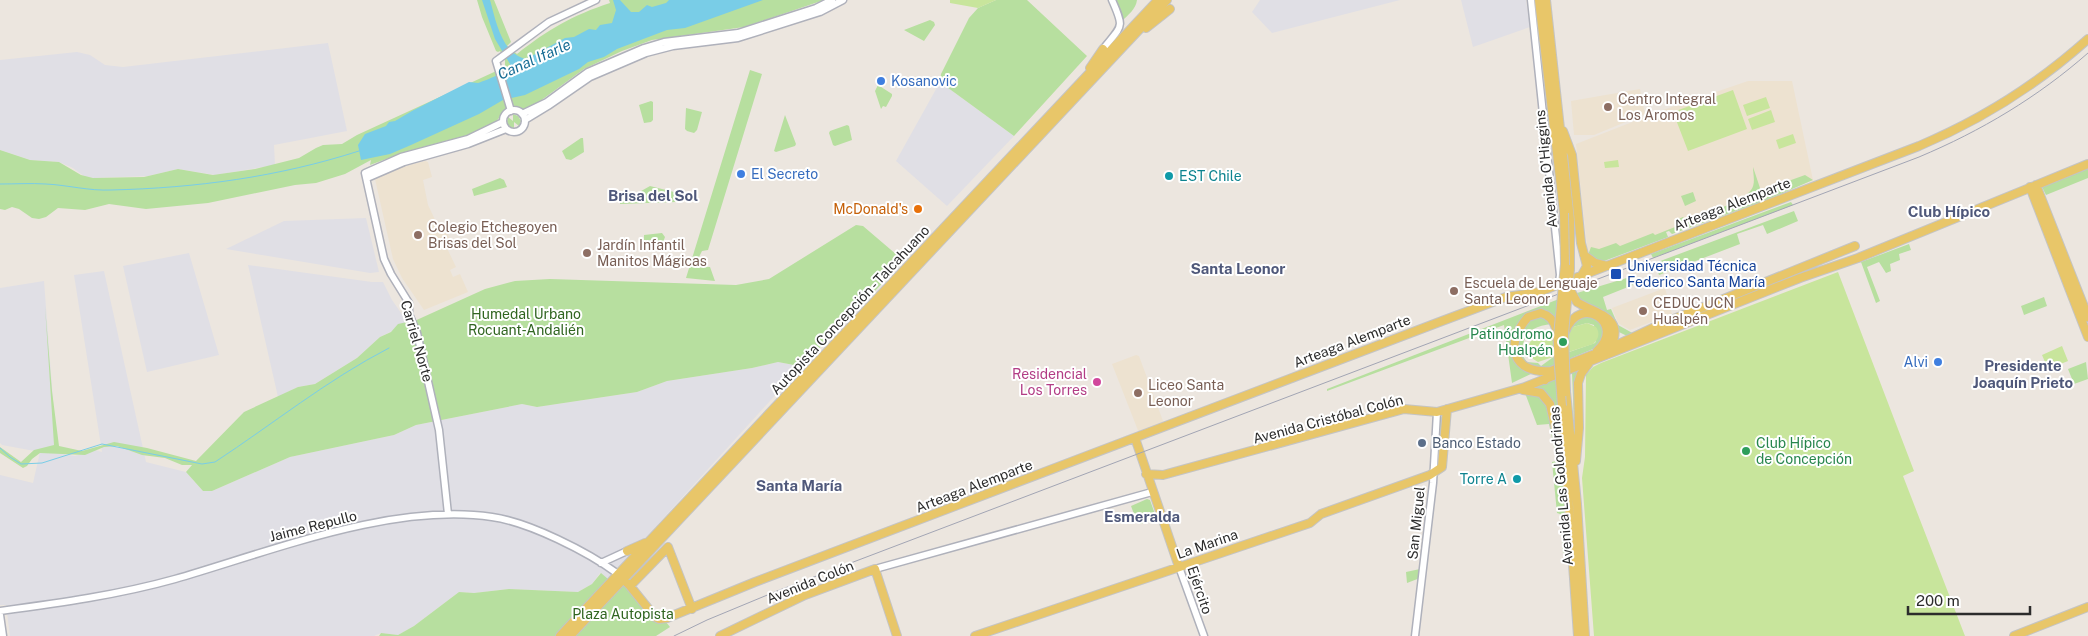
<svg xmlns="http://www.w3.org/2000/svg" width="2088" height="636" viewBox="0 0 2088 636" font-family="'Public Sans',sans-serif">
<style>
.industrial{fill:#e0dfe5}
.education{fill:#ede2d0}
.green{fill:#b7df9f}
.pitch{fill:#c8e59c}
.water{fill:#79cde7}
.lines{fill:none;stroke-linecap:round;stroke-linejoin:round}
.stream{stroke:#79cde7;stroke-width:1}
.minor-casing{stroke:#afb1bb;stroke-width:9}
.major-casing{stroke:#c4c4c4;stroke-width:10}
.minor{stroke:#fff;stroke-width:6}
.major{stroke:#e8c669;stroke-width:8}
.rail{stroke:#a2a5b4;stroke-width:1}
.major-bridge-casing{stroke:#c4c4c4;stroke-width:10;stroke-linecap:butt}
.major-bridge{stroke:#e8c669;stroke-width:8}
.shop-dot{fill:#3f7fe0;stroke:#fff;stroke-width:2}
.education-dot{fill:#8d6e63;stroke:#fff;stroke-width:2}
.culture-dot{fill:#0f9aa8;stroke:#fff;stroke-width:2}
.food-dot{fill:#e8710a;stroke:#fff;stroke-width:2}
.transit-dot{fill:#1a4fb4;stroke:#fff;stroke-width:2}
.leisure-dot{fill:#2e9e5b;stroke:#fff;stroke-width:2}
.hotel-dot{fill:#d1479c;stroke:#fff;stroke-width:2}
.service-dot{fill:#5c6f8a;stroke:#fff;stroke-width:2}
.labels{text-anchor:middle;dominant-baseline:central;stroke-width:4;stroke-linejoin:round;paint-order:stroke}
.shop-label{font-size:14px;fill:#366cbe;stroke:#fff;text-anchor:start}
.education-label{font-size:14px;fill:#785e54;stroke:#fff;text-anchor:start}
.street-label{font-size:14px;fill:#2c2c2c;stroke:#fff}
.culture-label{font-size:14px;fill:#0d838f;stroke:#fff;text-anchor:start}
.food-label{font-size:14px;fill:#c56008;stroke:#fff;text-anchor:end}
.transit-label{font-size:14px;fill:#164399;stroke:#fff;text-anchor:start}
.park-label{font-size:14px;fill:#306520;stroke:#fff}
.leisure-label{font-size:14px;fill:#27864d;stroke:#fff;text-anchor:end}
.hotel-label{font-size:14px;fill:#b23c85;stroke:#fff;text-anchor:end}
.service-label{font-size:14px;fill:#4e5e75;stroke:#fff;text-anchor:start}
.water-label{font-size:15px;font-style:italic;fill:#176d95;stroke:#fff}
.neighbourhood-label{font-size:15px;font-weight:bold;fill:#4f587a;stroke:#fff}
</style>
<rect width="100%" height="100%" fill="#ece6df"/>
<path class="industrial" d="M1260,0H1400L1272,33L1252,12Z
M1461,0H1526L1530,27L1473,47Z
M328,43L347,131L274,145L275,165L215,175L178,169L148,176L93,178L85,177L73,168L59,162L30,160L0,150V60L77,52L90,55L105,65L123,67Z
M940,82L1014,136L947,206L896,161Z
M366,218L379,272L370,273L226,249L284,221Z
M189,253L219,355L147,372L123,266Z
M248,265L372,282H383L392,300L408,323L380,337L357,358L315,384L298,387L278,397Z
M104,271L146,462L186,472L203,491H212L290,457L394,435L416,425L522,404L537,407L637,392L667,381L752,368L778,362L794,365L799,369L608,579L600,573L592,584L578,592L509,589L474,593L459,592L414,626L398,635L381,633L374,636H10L6,605H0V475L33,483L40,452L2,445L0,443V288L44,281L57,453L75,456L95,450L102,452L74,275Z"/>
<path class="education" d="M1748,81H1792L1813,180L1766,200L1672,234L1670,230L1666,232L1668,237L1604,261L1588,255L1576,144L1663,110Z
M1640,89L1645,114L1594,135H1574L1571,101Z
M425,161L428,162L432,177L423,180L428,205L442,234L449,231L448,236L453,242L446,246L456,267L450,270L453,277L460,274L468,292L424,310L402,278L393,259L375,179L401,167Z
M1665,288L1672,314L1630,330L1618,323L1612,308Z
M1136,355L1139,356L1163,421V423L1139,433L1112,364Z"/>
<path class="green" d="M477,0H494L511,42L507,46L517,54C547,30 573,15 610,3L609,0H824L744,27L652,40L622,51L584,69L536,104L524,109L512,106L503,112L496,122L468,135L405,152L370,165L371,160L345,174L316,183L295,185L208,203L146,209L109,204L85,210L58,208L46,217L39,219L32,218L19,209L12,207L5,210L0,209V150L30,160L59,162L81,175L93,178L144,177L178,169L213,175L255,169L299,158L316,148L323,145L342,144L357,135L505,67V60L500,51L498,52L496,51L482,17Z
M996,0H1027L1087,56L1014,136L940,82L941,74L969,18L978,8Z
M1114,0H1137C1136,9 1128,15 1122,21L1121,13Z
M930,20L934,22L935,25L924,41L904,30Z
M750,70L762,74L708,250L702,251L699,257L703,267H710L715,281L686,278Z
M878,85L892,94V96L886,107L883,106L881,109L875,91Z
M651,101L653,102V120L651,122L644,123L639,105Z
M686,108L702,112L697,130L694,133L687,131L685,129Z
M513,114L518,116L521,121L519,126L514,122V128L509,127L507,122L508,117L513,121Z
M785,115L796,144L795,146L776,152L774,151Z
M847,125L849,126L852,140L835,146L833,145L829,133L830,131Z
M581,138H583L584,152L571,160L566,159L562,151Z
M1753,167L1761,191L1805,175L1813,180L1766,200L1672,234L1669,231L1666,232L1668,237L1604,261H1597L1588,255L1591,247L1599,249L1616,243L1620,246L1653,233L1655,235L1675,227L1676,220L1683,217L1685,220C1702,214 1741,204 1751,190C1756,184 1753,174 1753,167Z
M2088,169V178L2046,195L2042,187Z
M500,178L504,180L507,187L474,196L472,189Z
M650,186L678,193L676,202L620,204V203Z
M1693,192L1696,201L1685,206L1681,196Z
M1791,202L1793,205L1653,258L1651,254Z
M1794,211L1798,221L1767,234L1763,225L1737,234L1740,244L1659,275L1655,263Z
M856,225L863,226L904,261L799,369L794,365L778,362L752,368L667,381L637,392L537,407L522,404L416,425L394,435L290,457L212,491H203L186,472L192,465H182L165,458L142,455L117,446L104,447L85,455L40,453L32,459L27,466L23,468L0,453V447L21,462L34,450L54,445L45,306L52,391L59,446L82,451L114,442L147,448L196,461L244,412L298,387L315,384L357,358L380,337L391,332L398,324L407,322L410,323L485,289L515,281L550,279L736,285L769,279Z
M662,233L665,237L660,250L644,249V235Z
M1909,244L1911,250L1899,254L1900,260L1890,264L1891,271L1886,273L1879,262L1867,267L1880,301L1876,303L1861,262Z
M1630,277L1633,285L1603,297L1607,310L1611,309L1618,325L1636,335H1625L1619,332C1613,324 1610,316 1601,310C1591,304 1587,306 1577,296V293Z
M2044,297L2047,306L2024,315L2021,306Z
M1559,299L1558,314L1553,317L1538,311L1513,338C1515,356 1513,367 1533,373L1512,383L1504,325L1327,391V389Z
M1585,315L1601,321L1606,334L1598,347L1549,367L1532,368L1517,354C1517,349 1516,342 1518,337C1522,326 1533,314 1546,317L1552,324C1531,326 1522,334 1522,355L1527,362L1538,363L1541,366L1552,358L1595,343L1596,341L1594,325L1587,323L1573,327V324Z
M2086,362L2088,379L2074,384L2068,369Z
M1579,371L1575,448L1572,373Z
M1556,379L1563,449L1550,399L1547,394L1535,388Z
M1525,393L1537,394L1546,402L1564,480L1568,551L1566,553H1563L1560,514L1557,513L1552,462L1557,461L1549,424L1537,425Z
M1441,417L1444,419L1440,464L1438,466L1436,465L1439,418Z
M1147,499L1150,500L1156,517L1155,519L1140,524L1137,522L1131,506Z
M1420,569V578L1407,583L1406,572Z
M601,573L608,579L555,636H379L381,633L398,635L414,626L459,592L474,593L509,589L578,592L592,584Z
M624,585L660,622H666L670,627L656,636H573Z"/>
<path class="pitch" d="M950,0H996L978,8L950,3Z
M1733,90L1747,129L1688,151L1673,112Z
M1766,97L1770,108L1747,116L1743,105Z
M1771,110L1775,122L1752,130L1748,119Z
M1793,134L1796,143L1779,149L1776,140Z
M1618,160L1619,167L1605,168L1604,162Z
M1838,272L1914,471L1903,476L1965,636H1594L1582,478L1585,457L1586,375L1593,367L1601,363Z
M1587,323L1596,327C1600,333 1599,339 1593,344L1538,362L1530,357L1527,348L1532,339Z
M2062,346L2068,361L2048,369L2042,355Z"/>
<path class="water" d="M482,0H490C496,21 501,53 526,59L565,38L574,37L589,29L596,30L600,25L612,23L616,10L613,0H620L631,12H639L647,5L652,7L666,3L669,0H763L685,28L667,30L617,49L604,57L588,62L579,69L525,95L503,100L479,114L411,145L390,154L361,160L358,145L365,134L386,126L389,122L395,121L412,111L469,82C472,82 475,83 478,83C482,82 506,72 510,69V64L495,39Z"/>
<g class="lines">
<path class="stream" d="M0,184C15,184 31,183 46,184C67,185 89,191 111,190C196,188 278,177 359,151
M0,448L10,457L21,464L42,463L102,444L202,464L215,462C273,424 327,380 389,348"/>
<g class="minor-casing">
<path id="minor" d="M1531,0L1560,275L1559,282
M1103,49C1122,25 1125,29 1112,0
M503 121a11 11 0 1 1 22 0a11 11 0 1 1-22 0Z
M511,111L496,61L549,22L596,0
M522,114L547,102L588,72L644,48L664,42L738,33L816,8L832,0
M525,120L548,106L590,77L646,53L673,46L738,38L820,12L843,0
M367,178L404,162L468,144L506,129
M448,514L439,430L417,333L409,314V303L391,274L384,259L365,173L401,157L468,139L503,122
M601,563L627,551
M1179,567L1204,636
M875,569L1152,492
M0,611C59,603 118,595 175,579C269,552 393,502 492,517C529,522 588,552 618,574
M0,615L3,636
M1415,636L1433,483L1437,412"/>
</g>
<g class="major-casing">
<path id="major" d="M1539,0L1564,213
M1546,0L1570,220V269
M1146,28L1170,9
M1090,68L1103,49
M1563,131L1572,155L1581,243L1587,266L1582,275
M2036,185L2088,317
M2030,187L2088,337
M1584,255L1595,263L1607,266
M1577,302C1595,314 1628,317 1609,349
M1565,332C1580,292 1627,324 1597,351
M1551,371C1512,374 1504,344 1528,317L1541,313C1559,318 1558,338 1558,353
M1545,380L1551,371L1610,348L1659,325L1855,246
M1523,390L1541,393L1550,404L1563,461
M1566,392L1577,504L1585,636
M1562,406L1578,636
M1135,438L1179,567
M1576,461L1579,428L1578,383L1581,374L1589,363
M1146,474L1163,475L1404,409L1437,412L1525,387L1800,278L1858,258L2088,164
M627,551L645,543
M618,574L630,586L655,617L659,619L667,618L755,582L1442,321L1506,297L1539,292L1919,146C1981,120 2038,84 2088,39
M630,586L668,547L692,609
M560,636L1158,0
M570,636L1167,0
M720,636L805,595L875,569L897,636
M975,636L1310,523L1321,514L1430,475L1442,467L1447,409
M2014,636L2088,607"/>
</g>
<use href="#minor" class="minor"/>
<use href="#major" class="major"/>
<path class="rail" d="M674,636L707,620L777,591L1919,157C1981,131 2038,97 2088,53"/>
<g class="major-bridge-casing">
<path id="major-bridge" d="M1569,288L1577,302
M1558,336L1565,264L1564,213
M1558,353L1562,406
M1566,392L1564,334L1570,269"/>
</g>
<use href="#major-bridge" class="major-bridge"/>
</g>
<g class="shop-dot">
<circle cx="881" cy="81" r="5"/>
<circle cx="741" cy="174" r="5"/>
<circle cx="1938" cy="362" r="5"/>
</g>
<g class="education-dot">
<circle cx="1608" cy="107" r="5"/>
<circle cx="418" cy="235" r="5"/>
<circle cx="587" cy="253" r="5"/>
<circle cx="1454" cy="291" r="5"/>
<circle cx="1643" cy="311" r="5"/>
<circle cx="1138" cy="393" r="5"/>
</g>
<g class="culture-dot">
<circle cx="1169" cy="176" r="5"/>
<circle cx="1517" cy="479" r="5"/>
</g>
<circle class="food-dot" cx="918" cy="209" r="5"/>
<rect class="transit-dot" x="1610" y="268" width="12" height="12" rx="2.5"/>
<g class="leisure-dot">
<circle cx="1563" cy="342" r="5"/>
<circle cx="1746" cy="451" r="5"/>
</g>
<circle class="hotel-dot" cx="1097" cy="382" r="5"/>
<circle class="service-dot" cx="1422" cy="443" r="5"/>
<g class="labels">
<g class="shop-label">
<text x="891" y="81">Kosanovic</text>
<text x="751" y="174">El Secreto</text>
<text x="1928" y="362" text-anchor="end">Alvi</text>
</g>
<g class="education-label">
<text x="1618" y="99">Centro Integral<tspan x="1618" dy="16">Los Aromos</tspan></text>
<text x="428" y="227">Colegio Etchegoyen<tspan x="428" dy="16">Brisas del Sol</tspan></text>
<text x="597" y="245">Jardín Infantil<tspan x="597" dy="16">Manitos Mágicas</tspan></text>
<text x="1464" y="283">Escuela de Lenguaje<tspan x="1464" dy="16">Santa Leonor</tspan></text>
<text x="1653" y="303">CEDUC UCN<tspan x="1653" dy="16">Hualpén</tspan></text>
<text x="1148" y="385">Liceo Santa<tspan x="1148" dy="16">Leonor</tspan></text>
</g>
<g class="street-label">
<text transform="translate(1546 169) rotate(-96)">Avenida O'Higgins</text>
<text transform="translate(1732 204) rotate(-21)">Arteaga Alemparte</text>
<text transform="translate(850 310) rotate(-47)">Autopista Concepción - Talcahuano</text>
<text transform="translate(417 341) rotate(74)">Carriel Norte</text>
<text transform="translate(1352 341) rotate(-21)">Arteaga Alemparte</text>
<text transform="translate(1328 419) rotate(-15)">Avenida Cristóbal Colón</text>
<text transform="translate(974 486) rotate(-21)">Arteaga Alemparte</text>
<text transform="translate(1561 486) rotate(-95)">Avenida Las Golondrinas</text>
<text transform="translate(1416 523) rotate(-84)">San Miguel</text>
<text transform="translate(313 526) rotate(-14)">Jaime Repullo</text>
<text transform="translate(1207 544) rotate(-19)">La Marina</text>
<text transform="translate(810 582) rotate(-22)">Avenida Colón</text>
<text transform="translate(1200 590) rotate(71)">Ejército</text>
</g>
<g class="culture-label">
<text x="1179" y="176">EST Chile</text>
<text x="1507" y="479" text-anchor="end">Torre A</text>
</g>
<g class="food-label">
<text x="908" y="209">McDonald's</text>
</g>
<g class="transit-label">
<text x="1627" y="266">Universidad Técnica<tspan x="1627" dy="16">Federico Santa María</tspan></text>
</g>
<g class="park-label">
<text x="526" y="314">Humedal Urbano<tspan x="526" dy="16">Rocuant-Andalién</tspan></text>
<text x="623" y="614">Plaza Autopista</text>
</g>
<g class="leisure-label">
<text x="1553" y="334">Patinódromo<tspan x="1553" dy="16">Hualpén</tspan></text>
<text x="1756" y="443" text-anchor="start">Club Hípico<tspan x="1756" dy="16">de Concepción</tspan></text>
</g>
<g class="hotel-label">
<text x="1087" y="374">Residencial<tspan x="1087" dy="16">Los Torres</tspan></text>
</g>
<g class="service-label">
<text x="1432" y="443">Banco Estado</text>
</g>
<g class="water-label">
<text transform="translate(534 59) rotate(-24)">Canal Ifarle</text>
</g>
<g class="neighbourhood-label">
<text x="653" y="195">Brisa del Sol</text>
<text x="1949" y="211">Club Hípico</text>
<text x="1238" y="268">Santa Leonor</text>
<text x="2023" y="365">Presidente<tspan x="2023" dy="17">Joaquín Prieto</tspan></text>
<text x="799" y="485">Santa María</text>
<text x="1142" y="516">Esmeralda</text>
</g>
</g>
<path d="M1908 606v8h122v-8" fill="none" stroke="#2c2c2c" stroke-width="2.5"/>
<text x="1916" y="606" font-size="15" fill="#2c2c2c" stroke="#ffffff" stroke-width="4" paint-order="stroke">200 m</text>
</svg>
